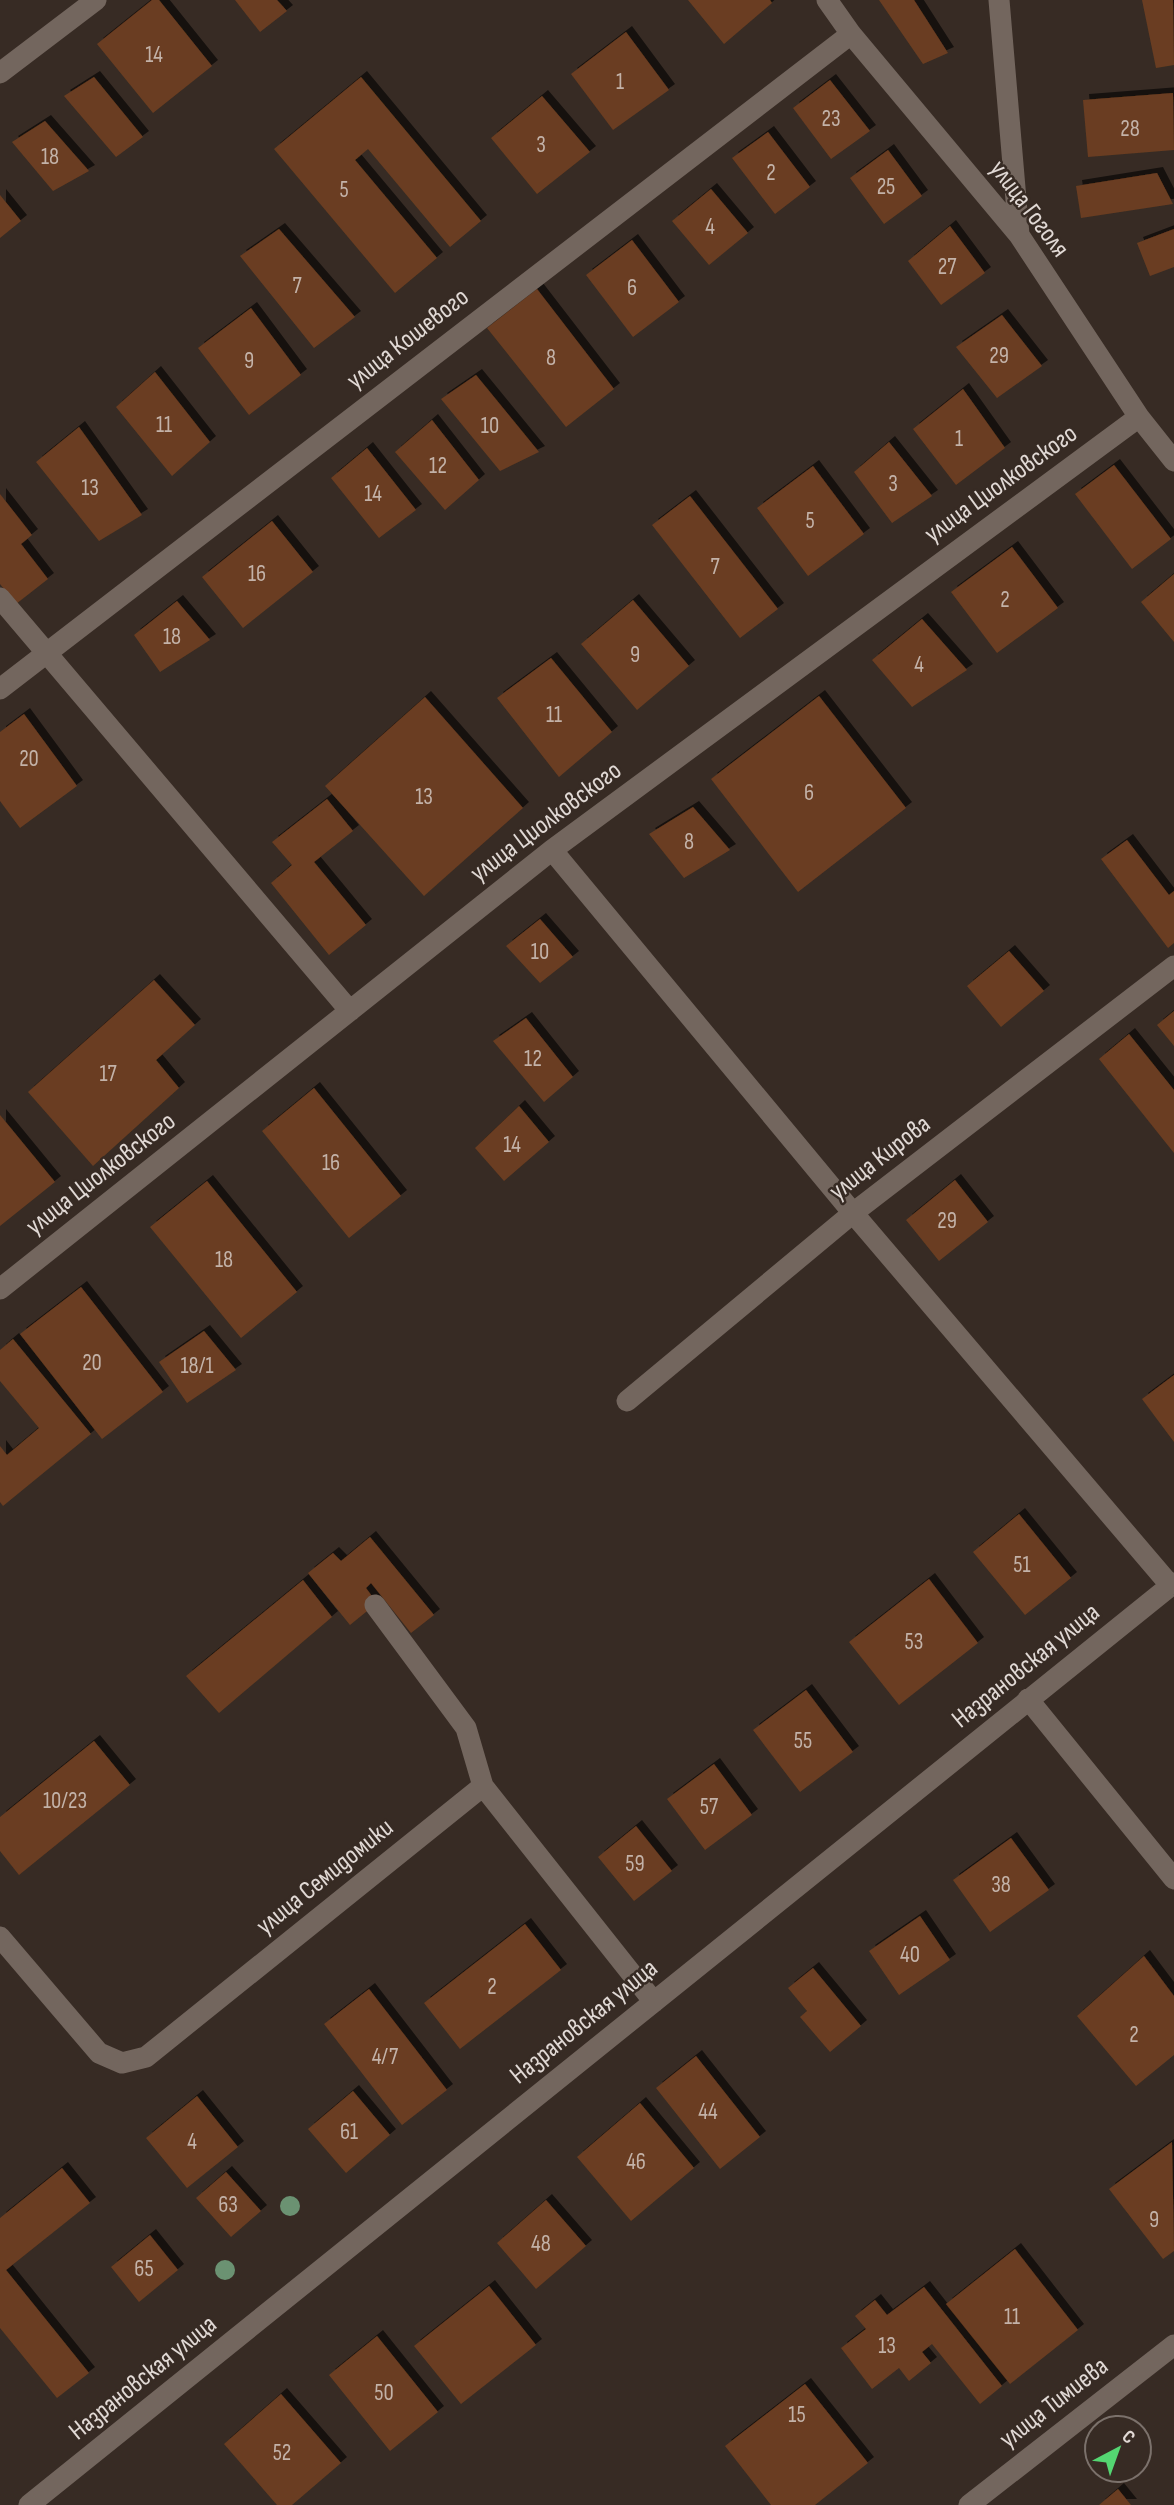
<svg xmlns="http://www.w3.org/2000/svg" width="1174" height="2505" viewBox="0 0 1174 2505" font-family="'Sofia Sans Condensed',sans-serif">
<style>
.building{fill:#6a3d20;filter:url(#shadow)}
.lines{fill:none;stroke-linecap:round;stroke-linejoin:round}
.minor{stroke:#73665e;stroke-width:21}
.tree{fill:#6b9272}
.labels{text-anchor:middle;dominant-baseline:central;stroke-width:5;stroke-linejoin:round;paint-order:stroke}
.number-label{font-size:23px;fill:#c3b2a8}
.street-label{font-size:26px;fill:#e1d9d5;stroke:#372b24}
</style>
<defs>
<filter id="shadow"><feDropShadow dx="6" dy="-6" stdDeviation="0" flood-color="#0009"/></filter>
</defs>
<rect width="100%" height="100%" fill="#372b24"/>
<path class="building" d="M152,0H159L212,66L153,113L97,44Z
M235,0H277L287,11L260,32Z
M688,0H770L772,3L724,44Z
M879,0H914L948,53L923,64Z
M1142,0H1173L1174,65L1156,68Z
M626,32L669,90L613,130L571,74Z
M94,77L143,137L116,157L64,96Z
M361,77L481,221L450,247L368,149L355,160L437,258L395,293L274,149Z
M830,80L870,131L831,159L793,108Z
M1173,93L1174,150L1088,157L1083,100Z
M542,96L590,152L537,194L491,138Z
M45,121L89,171L53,191L12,142Z
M768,132L810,187L775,214L732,158Z
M888,150L922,196L884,224L850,178Z
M1157,173L1173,204L1081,218L1076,186Z
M711,189L748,233L709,265L672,221Z
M0,195L21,221L0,238Z
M950,226L985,273L941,305L908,261Z
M279,229L355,317L314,348L240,256Z
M1174,229V267L1150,276L1137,243Z
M632,240L679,302L633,337L586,275Z
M537,289L614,389L566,427L487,328Z
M251,308L301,375L249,415L198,348Z
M1002,315L1042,366L997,398L956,347Z
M155,372L210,442L172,476L116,407Z
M476,375L539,452L500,471L441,399Z
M963,389L1005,448L956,485L913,429Z
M432,420L479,480L445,510L395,452Z
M79,427L142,515L99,541L36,462Z
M889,442L932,496L892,523L854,472Z
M367,448L416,510L379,538L331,478Z
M1114,465L1171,539L1132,569L1075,494Z
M813,466L864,534L808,576L757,508Z
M0,494L32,535L21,544L48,579L16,604L0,584Z
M690,496L778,609L740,638L652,525Z
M272,521L313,572L243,628L202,577Z
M1012,547L1058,608L997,653L951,592Z
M1174,574V642L1141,602Z
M633,600L689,666L637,710L581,644Z
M177,601L210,640L160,672L134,635Z
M922,619L967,670L912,707L872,660Z
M551,658L612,732L559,777L497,698Z
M819,696L906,808L798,892L711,779Z
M425,697L523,808L424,896L325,786Z
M24,714L77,786L20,828L0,801V732Z
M327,799L353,831L314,862L366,925L329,955L271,883L292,865L272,842Z
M693,807L730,850L684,878L649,834Z
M1127,840L1169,895L1174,891V943L1168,948L1101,859Z
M540,919L573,957L540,983L506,946Z
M1009,951L1044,991L1001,1027L967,986Z
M154,980L195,1025L156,1060L179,1088L93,1166L28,1092Z
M1174,1011V1046L1157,1025Z
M526,1018L573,1077L544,1102L493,1041Z
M1129,1034L1174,1090V1153L1099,1059Z
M314,1088L401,1196L349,1238L262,1131Z
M519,1106L549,1142L504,1181L475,1148Z
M0,1115L55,1182L0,1226Z
M955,1180L988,1222L939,1261L906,1220Z
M207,1181L297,1292L241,1338L150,1227Z
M81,1287L163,1392L102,1439L20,1334Z
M204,1331L236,1370L187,1403L159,1362Z
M13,1339L91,1434L3,1506L0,1502V1446L7,1455L39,1428L0,1381V1350Z
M1174,1375V1442L1142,1399Z
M1019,1514L1071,1578L1025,1615L973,1552Z
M370,1537L434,1615L411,1633L371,1583L366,1588L377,1603L350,1625L308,1573L333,1553L341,1561Z
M929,1579L978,1643L899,1705L849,1642Z
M303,1580L332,1617L219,1713L186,1676Z
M806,1690L853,1752L800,1792L753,1730Z
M94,1741L130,1785L19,1875L0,1851V1817Z
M714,1764L752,1815L705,1850L667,1799Z
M636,1826L672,1871L634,1901L598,1857Z
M1011,1838L1049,1890L990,1932L953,1880Z
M920,1916L950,1960L899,1995L869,1951Z
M525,1924L561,1970L460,2049L424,2003Z
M1144,1956L1174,1996V2055L1136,2086L1077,2016Z
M813,1968L861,2026L830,2052L800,2017L807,2011L788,1988Z
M369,1989L447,2090L402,2125L324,2024Z
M696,2056L760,2137L720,2169L656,2088Z
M353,2091L390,2135L346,2173L308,2129Z
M197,2096L238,2147L187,2188L146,2138Z
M640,2103L694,2168L631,2221L577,2157Z
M1172,2142L1174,2251L1163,2259L1109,2189Z
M62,2168L90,2203L6,2270L89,2373L57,2398L0,2328V2218Z
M226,2172L261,2211L231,2237L196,2198Z
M546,2200L586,2246L536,2289L497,2243Z
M150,2235L178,2270L139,2302L111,2267Z
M1015,2249L1078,2330L1010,2384L946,2304Z
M489,2286L536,2345L461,2404L414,2346Z
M924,2287L1002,2386L980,2404L932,2344L922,2352L931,2363L909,2381L899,2368L872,2389L841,2348L866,2329L855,2316L875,2300L887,2315Z
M377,2336L438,2412L390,2451L329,2375Z
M805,2384L868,2463L815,2505H771L725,2446Z
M281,2394L341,2463L292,2505H277L224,2444Z
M1118,2489L1131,2505H1099Z"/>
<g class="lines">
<path class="minor" d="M827,0L851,34L1019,235L1139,417L1174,461
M999,0L1019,235
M0,73L96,0
M0,598L350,1011
M0,689L851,34
M552,850L853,1213L1170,1585
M0,1289L552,850L1139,417
M627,1401L853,1213L1174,966
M375,1605L466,1728L483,1786
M1028,1699L1174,1879
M0,1937L99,2053L122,2063L146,2057L483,1786L654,2002
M29,2505L1174,1583
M969,2505L1174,2345"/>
</g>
<g class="tree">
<circle cx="290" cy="2206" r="10"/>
<circle cx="225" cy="2270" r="10"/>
</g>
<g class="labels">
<g class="number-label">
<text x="154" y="55">14</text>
<text x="620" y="82">1</text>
<text x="831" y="119">23</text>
<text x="1130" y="129">28</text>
<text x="541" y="145">3</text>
<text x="50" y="157">18</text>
<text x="771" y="173">2</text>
<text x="886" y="187">25</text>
<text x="344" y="190">5</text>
<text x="710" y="227">4</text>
<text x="947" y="267">27</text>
<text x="297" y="286">7</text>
<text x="632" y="288">6</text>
<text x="999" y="356">29</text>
<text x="551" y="358">8</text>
<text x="249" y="361">9</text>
<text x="164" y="425">11</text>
<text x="490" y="426">10</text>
<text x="959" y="439">1</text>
<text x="438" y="466">12</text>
<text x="893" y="484">3</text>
<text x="90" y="488">13</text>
<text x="373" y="494">14</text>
<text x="810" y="521">5</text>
<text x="715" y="567">7</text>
<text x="257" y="574">16</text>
<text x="1005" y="600">2</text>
<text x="172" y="637">18</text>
<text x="635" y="655">9</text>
<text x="919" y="665">4</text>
<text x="554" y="715">11</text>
<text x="29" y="759">20</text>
<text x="809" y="793">6</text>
<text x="424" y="797">13</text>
<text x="689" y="842">8</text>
<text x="540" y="952">10</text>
<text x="533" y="1059">12</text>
<text x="108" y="1074">17</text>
<text x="512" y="1145">14</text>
<text x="331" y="1163">16</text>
<text x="947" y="1221">29</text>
<text x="224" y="1260">18</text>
<text x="92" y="1363">20</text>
<text x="197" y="1366">18/1</text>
<text x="1022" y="1565">51</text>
<text x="914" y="1642">53</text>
<text x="803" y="1741">55</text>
<text x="65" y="1801">10/23</text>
<text x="709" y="1807">57</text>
<text x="635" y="1864">59</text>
<text x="1001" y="1885">38</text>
<text x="910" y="1955">40</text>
<text x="492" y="1987">2</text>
<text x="1134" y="2035">2</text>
<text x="385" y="2057">4/7</text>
<text x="708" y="2112">44</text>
<text x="349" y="2132">61</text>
<text x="192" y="2142">4</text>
<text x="636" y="2162">46</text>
<text x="228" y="2205">63</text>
<text x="1154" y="2220">9</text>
<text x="541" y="2244">48</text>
<text x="144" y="2269">65</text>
<text x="1012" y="2317">11</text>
<text x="887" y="2346">13</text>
<text x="384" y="2393">50</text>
<text x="797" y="2415">15</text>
<text x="282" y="2453">52</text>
</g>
<g class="street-label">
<text transform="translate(1029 209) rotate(53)">улица Гоголя</text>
<text transform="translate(408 339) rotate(-38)">улица Кошевого</text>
<text transform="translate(1001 484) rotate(-36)">улица Циолковского</text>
<text transform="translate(546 822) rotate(-37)">улица Циолковского</text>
<text transform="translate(880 1158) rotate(-38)">улица Кирова</text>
<text transform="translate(101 1174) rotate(-38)">улица Циолковского</text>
<text transform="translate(1026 1666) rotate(-39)">Назрановская улица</text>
<text transform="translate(325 1877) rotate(-39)">улица Семидомики</text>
<text transform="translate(584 2022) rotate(-39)">Назрановская улица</text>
<text transform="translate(143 2378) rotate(-39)">Назрановская улица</text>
<text transform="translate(1054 2403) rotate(-38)">улица Тимиева</text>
</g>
</g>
<g transform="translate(1118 2449) rotate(41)"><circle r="33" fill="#372b24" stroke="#7b716b" stroke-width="2"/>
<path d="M0-5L12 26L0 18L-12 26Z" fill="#54d672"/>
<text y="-10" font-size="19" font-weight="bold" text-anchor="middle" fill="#e1d9d5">С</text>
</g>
</svg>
